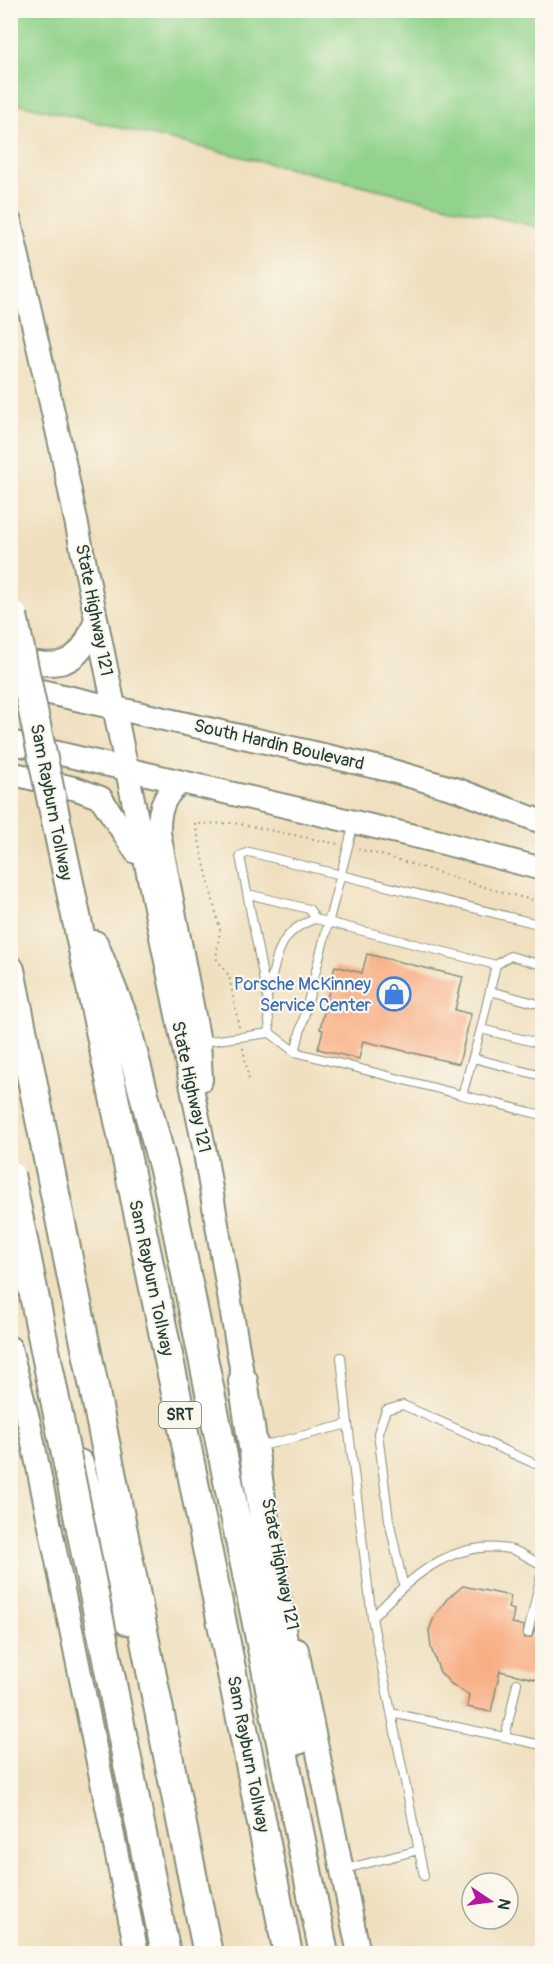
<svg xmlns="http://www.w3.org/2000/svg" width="553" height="1964" viewBox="0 0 553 1964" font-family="Pangolin,sans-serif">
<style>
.green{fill:#92d38b;stroke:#588860;stroke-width:1.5}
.building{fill:#f8ad83}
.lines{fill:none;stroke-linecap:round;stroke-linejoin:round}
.service-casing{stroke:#878e79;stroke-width:10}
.secondary-casing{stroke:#878e79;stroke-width:26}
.motorway-casing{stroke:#878e79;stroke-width:32}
.path{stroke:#878e79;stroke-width:2;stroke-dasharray:1.5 4.5;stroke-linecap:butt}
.service{stroke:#fff;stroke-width:8}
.secondary{stroke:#fff;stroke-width:22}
.motorway{stroke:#fff;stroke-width:28}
.motorway-bridge-casing{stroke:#878e79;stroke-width:32;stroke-linecap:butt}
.motorway-bridge{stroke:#fff;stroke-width:28}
.labels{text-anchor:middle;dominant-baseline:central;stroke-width:4.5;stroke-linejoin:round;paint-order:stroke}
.shield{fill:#fbf7ec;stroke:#61756b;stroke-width:1.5}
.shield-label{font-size:16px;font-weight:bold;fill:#1f3d34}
.street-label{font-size:18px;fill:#1f3d34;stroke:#fbf7ec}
.shop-label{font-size:18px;fill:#366cbe;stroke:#fbf7ec;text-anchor:end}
</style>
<rect width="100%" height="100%" fill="#fbf7ec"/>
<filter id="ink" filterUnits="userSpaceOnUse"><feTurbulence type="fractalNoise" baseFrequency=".0167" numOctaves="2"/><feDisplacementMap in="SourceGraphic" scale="12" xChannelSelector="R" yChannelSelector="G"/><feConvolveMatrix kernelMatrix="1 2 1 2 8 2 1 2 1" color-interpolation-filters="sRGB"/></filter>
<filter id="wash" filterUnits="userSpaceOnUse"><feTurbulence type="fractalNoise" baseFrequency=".008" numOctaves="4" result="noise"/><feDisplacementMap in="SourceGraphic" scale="24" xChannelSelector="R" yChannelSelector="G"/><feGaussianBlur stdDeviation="1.35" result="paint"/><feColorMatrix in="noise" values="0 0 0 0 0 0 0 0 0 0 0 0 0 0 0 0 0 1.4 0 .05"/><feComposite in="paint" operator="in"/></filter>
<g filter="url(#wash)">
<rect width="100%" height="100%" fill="#efdfbe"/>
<path class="green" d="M10,11H542V228L11,102Z"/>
<g id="blocks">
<path class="building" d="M367,954L463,977L455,1010L471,1014L459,1064L363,1041L359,1059L318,1049L323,1030L320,1029L335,966L362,973Z
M463,1586L511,1596L508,1608L514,1610L512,1623L524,1626V1638L532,1637L535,1628L543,1630V1681L500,1671L491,1712L467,1707L469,1695L451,1684L440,1672L431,1648L429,1630L435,1615L447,1599Z"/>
</g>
</g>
<g filter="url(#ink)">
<use href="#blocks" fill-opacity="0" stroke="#878e79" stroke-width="1.5"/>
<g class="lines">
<g class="service-casing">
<path id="service" d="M248,894L309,909L316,919L496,965L481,1029L542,1044
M496,965L510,956L542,965
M490,991L542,1005
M268,993C277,959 277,930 316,919
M481,1029L462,1095L542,1115
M270,1033L267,997L240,856L249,852L542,925
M202,1042L270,1033L295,1052L354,823
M295,1052L462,1095
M473,1058L542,1076
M348,1424L372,1618L424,1876
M258,1447L348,1424L341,1357
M403,1584L389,1520L378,1433L386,1410L403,1405L542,1467
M372,1618C408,1579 451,1539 509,1549C520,1551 532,1560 542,1565
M528,1633L542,1571
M391,1713L542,1745
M505,1737L517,1683
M345,1869L419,1850"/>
</g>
<g class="secondary-casing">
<path id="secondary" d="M10,222L62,452L204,1147L246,1397
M10,658C58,668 78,671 96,619
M10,684L389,770L458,790L542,822
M10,742L440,842L542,869
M10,773L77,789L101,798L136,852
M183,782C164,792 158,811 159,833L199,1042L201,1080
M10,1348L29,1423L137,1954
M297,1650L359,1954"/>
</g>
<g class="motorway-casing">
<path id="motorway" d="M54,811L176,1393L288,1954
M94,945L124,1019L168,1185L324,1954
M10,970L208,1954
M243,1381L298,1740
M79,1464L119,1604L127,1620
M108,1664L166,1954"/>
</g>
<path class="path" d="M358,849C420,864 480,889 542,902
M239,1027L229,976L216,958L220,930L195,824L234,823L338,844
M243,1048L249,1081"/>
<use href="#service" class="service"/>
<use href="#secondary" class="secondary"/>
<use href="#motorway" class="motorway"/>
<g class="motorway-bridge-casing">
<path id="motorway-bridge" d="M13,616L54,811
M10,1175L108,1664"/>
</g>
<use href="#motorway-bridge" class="motorway-bridge"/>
</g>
</g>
<defs>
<g id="shop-ring" transform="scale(1.725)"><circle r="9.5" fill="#fbf7ec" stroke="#3f7fe0" stroke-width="1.5"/><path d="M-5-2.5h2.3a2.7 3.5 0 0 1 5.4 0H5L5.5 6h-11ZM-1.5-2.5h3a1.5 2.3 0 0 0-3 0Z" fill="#3f7fe0"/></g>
</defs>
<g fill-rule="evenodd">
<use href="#shop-ring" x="394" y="994"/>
</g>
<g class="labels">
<rect class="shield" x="159" y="1402" width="42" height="26" rx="4.5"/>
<g class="shield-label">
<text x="180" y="1415">SRT</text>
</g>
<g class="street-label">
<text transform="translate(94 610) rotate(79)">State Highway 121</text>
<text transform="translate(279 745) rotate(13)">South Hardin Boulevard</text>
<text transform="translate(51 802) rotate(79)">Sam Rayburn Tollway</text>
<text transform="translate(191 1087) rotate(78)">State Highway 121</text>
<text transform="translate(151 1278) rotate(78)">Sam Rayburn Tollway</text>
<text transform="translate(280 1564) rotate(79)">State Highway 121</text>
<text transform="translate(248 1754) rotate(79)">Sam Rayburn Tollway</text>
</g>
<g class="shop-label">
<text x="371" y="984">Porsche McKinney<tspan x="371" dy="21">Service Center</tspan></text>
</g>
</g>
<rect width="553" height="1964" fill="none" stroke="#fbf7ec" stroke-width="36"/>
<g transform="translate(490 1901) rotate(103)"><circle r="28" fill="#fbf7ec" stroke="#a3ada2" stroke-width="1.5"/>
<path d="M0-4.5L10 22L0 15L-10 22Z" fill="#b5179e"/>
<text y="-9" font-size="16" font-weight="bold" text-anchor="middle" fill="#1f3d34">N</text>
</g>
</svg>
